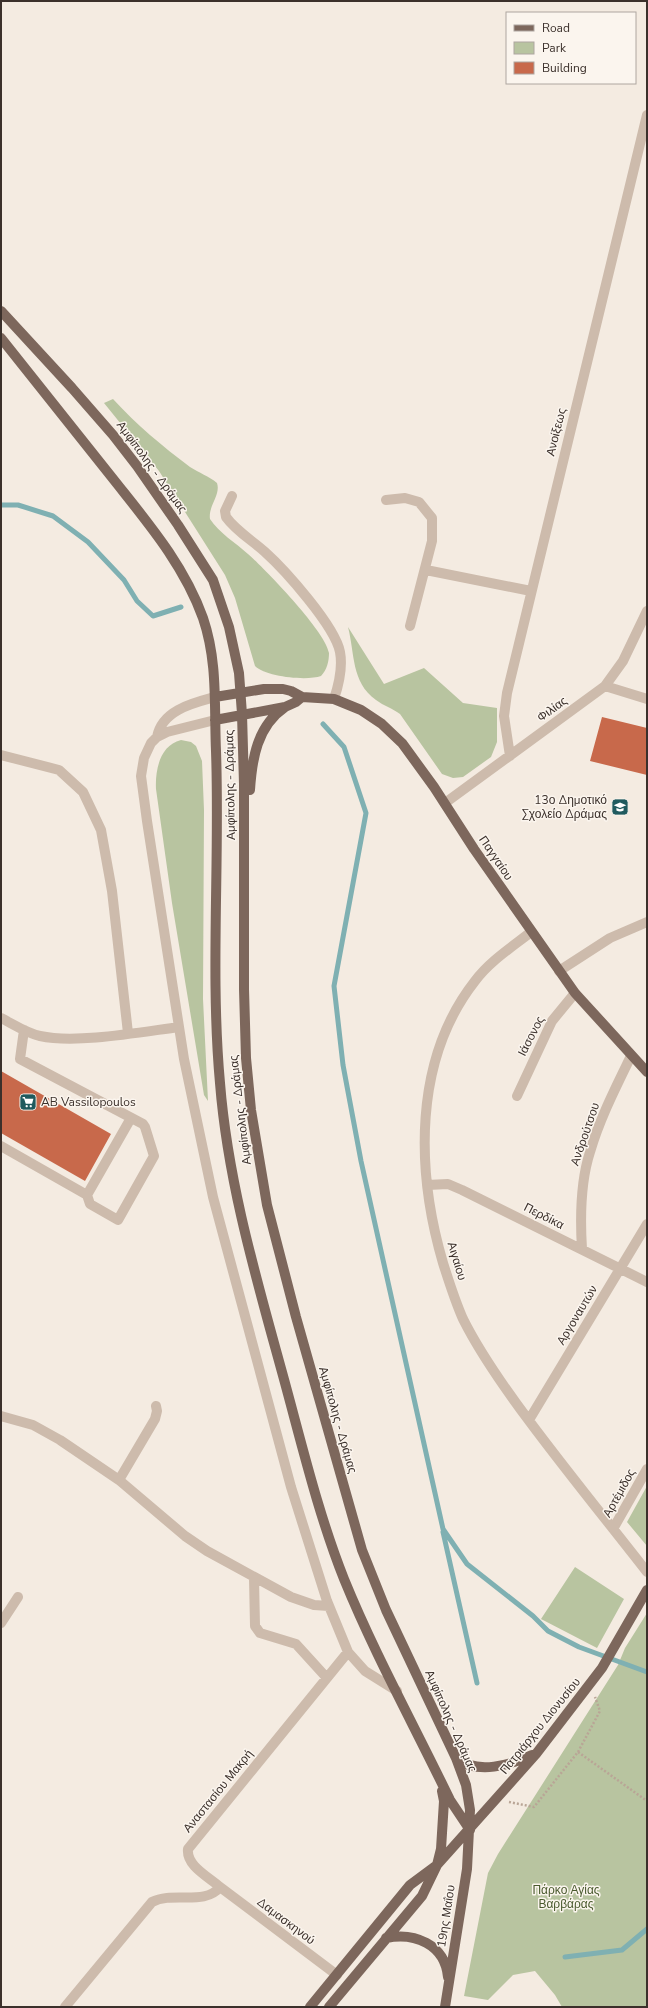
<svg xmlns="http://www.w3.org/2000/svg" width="648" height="2008" viewBox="0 0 648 2008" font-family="'Nunito Sans',sans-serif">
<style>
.green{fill:#b8c4a0}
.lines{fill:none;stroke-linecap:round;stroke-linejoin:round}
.stream{stroke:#7fb0b2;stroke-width:5}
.building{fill:#c8694b}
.path{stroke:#b9a596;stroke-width:2.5;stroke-dasharray:2 2;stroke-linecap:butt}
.minor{stroke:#cdbbac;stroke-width:10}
.major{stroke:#7d675c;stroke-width:10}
.labels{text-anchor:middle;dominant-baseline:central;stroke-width:3;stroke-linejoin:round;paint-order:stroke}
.street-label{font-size:12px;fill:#3b302b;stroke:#fbf5ee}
.poi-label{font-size:12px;fill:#3b302b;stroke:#fbf5ee;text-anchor:end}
.park-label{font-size:12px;fill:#4a5a2e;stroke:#fbf5ee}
</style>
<rect width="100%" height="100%" fill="#f4ebe1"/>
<path class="green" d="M113,399C137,425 162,446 190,467C199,473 209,476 217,483C221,495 208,506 210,519C219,533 236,543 248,554C266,570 326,632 329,653C329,661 327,670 321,676C307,681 266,677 255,666L235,598L225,575L159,471L104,403Z
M348,627L384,684L424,668L463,703L497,708V742L491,757L463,777L453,778L442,774L400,714C392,708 384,706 376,700C351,682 355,654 348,627Z
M181,740L191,742L196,746L202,761L204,810L203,999L208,1101L204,1095L172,903L156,789C155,770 160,745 181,740Z
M647,1486V1546L627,1522Z
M575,1567L624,1599L597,1648L541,1619Z
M647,1613V2007H562L555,1995L535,1971L513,1975L488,2000L464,1996L488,1873L498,1854L618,1665L625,1648Z"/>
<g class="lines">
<path class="stream" d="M1,505H18L53,516L88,542L124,580L137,601L153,616L181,607
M323,724L344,747L366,813L334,986L343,1065L361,1161L443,1529L467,1564L533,1616L548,1631L579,1647L647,1672
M443,1532L477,1683
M565,1957L622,1950L647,1929"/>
</g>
<path class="building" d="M602,717L647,728V775L590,761Z
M1,1071L111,1134L85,1181L1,1133Z"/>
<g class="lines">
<path class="path" d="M578,1752L600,1711L595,1697
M509,1802L534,1807L578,1752L647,1801"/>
<path class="minor" d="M232,496L225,511L226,517C236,531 253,541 265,552C285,570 335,626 340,652C343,668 339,684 334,699
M386,500L405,498L419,502L432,518V541L410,626
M426,570L531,591
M605,686L647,699
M215,720L167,732L157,737L151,743L144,758L141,776L147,821L184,1059L213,1197L291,1487L327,1601L348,1652
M157,737C162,710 193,703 215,697
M1,755L59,770L83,792L101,830L112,891L128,1033
M510,756L504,716L507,693L647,115
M445,803L605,686L623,661L647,611
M531,932C512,947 490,961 475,981C413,1060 416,1171 443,1263C449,1282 455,1301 463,1319C481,1355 506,1390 530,1422C568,1473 608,1522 647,1572
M559,971L610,938L647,922
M1,1018C13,1024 26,1033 40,1036C76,1044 141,1032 179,1027
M517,1096L552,1021L575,993
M1,1146L87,1195L90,1204L118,1220L154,1156L145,1127L143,1124L20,1059L24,1030
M427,1185L448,1184L462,1190L647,1282
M87,1195L131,1118
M582,1249C580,1217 580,1183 590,1152C600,1118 616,1087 631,1056
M1,1416L33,1425L60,1440L119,1480L185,1536L207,1551L291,1597L314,1605L329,1606
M529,1420L647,1224
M119,1480L155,1419L157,1411L156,1406
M613,1529L647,1469
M254,1578L255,1626L260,1633L296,1644L326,1677
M1,1623L18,1597
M220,1887L337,1975
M65,2007L152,1902C173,1891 205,1906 220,1887C209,1877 186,1866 188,1849L348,1652L365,1671L397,1691"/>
<path class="major" d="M1,311L72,388L113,435L137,466L178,525L213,580L229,627L239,673L242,714L244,784V989L246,1058L251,1110L267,1205L296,1317L362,1550L386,1610L456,1758L466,1785L470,1810L467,1869L445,2007
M1,338C38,385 76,432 114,480C148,523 184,565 203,618C218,662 214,706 216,751C220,861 210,973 220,1083C228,1185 258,1284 285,1383C303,1449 319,1516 344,1579C375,1655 415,1727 450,1800L470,1830
M215,697L264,689H283L291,691L302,697L334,699L361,710L382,724L402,743L434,787L474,849L575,993L647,1072
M215,720L285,707L296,702L302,697
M250,790C252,759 257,726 285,707
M456,1758C477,1775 511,1765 532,1755
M386,1938C414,1932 445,1944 448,1977
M310,2007L410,1885L437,1865L536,1754L602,1668L647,1590
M329,2007L422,1896L437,1865L441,1849L444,1801L442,1791"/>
</g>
<defs>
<g id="school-square" transform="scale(0.9)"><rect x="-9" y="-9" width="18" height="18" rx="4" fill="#1f5a5e" stroke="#fbf5ee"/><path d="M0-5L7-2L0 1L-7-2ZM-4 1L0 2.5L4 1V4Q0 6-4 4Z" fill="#fff"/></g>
<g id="supermarket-square" transform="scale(0.9)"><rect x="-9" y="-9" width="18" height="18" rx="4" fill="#1f5a5e" stroke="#fbf5ee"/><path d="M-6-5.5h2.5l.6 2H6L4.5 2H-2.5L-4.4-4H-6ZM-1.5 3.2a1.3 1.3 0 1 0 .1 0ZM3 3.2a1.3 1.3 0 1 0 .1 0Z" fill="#fff"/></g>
</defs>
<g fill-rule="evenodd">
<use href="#school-square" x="620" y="807"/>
<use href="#supermarket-square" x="28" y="1102"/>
</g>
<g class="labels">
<g class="street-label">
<text transform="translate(556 432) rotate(-76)">Ανοίξεως</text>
<text transform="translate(152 467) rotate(54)">Αμφίπολης - Δράμας</text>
<text transform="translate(552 709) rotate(-36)">Φιλίας</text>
<text transform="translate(230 785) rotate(-91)">Αμφίπολης - Δράμας</text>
<text transform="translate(496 858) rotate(56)">Παγγαίου</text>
<text transform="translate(531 1036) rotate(-63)">Ιάσονος</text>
<text transform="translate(240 1110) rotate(-97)">Αμφίπολης - Δράμας</text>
<text transform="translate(585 1134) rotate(-71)">Ανδρούτσου</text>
<text transform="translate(544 1216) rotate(27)">Περδίκα</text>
<text transform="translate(457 1261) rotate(73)">Αιγαίου</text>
<text transform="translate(577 1315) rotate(-59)">Αργοναυτών</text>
<text transform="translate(338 1420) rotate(74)">Αμφίπολης - Δράμας</text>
<text transform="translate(619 1493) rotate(-61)">Αρτέμιδος</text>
<text transform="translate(451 1721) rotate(66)">Αμφίπολης - Δράμας</text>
<text transform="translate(540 1726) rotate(-51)">Πατριάρχου Διονυσίου</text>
<text transform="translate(218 1791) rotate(-51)">Αναστασίου Μακρή</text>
<text transform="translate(446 1916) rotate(-81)">19ης Μαΐου</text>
<text transform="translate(286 1921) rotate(37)">Δαμασκηνού</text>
</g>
<g class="poi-label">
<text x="607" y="800">13ο Δημοτικό<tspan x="607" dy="14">Σχολείο Δράμας</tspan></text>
<text x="41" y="1102" text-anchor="start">AB Vassilopoulos</text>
</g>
<g class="park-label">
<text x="566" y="1890">Πάρκο Αγίας<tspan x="566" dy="14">Βαρβάρας</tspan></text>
</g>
</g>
<rect width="648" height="2008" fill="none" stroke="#3b302b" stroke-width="4"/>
<rect x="506" y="12" width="130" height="72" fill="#fbf5ee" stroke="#aea6a0"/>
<rect x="514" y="25" width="20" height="6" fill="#7d675c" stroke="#aea6a0"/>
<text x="542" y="32" font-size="12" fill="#3b302b">Road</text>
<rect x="514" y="42" width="20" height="12" fill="#b8c4a0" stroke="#aea6a0"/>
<text x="542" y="52" font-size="12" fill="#3b302b">Park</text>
<rect x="514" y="62" width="20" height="12" fill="#c8694b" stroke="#aea6a0"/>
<text x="542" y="72" font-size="12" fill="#3b302b">Building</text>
</svg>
